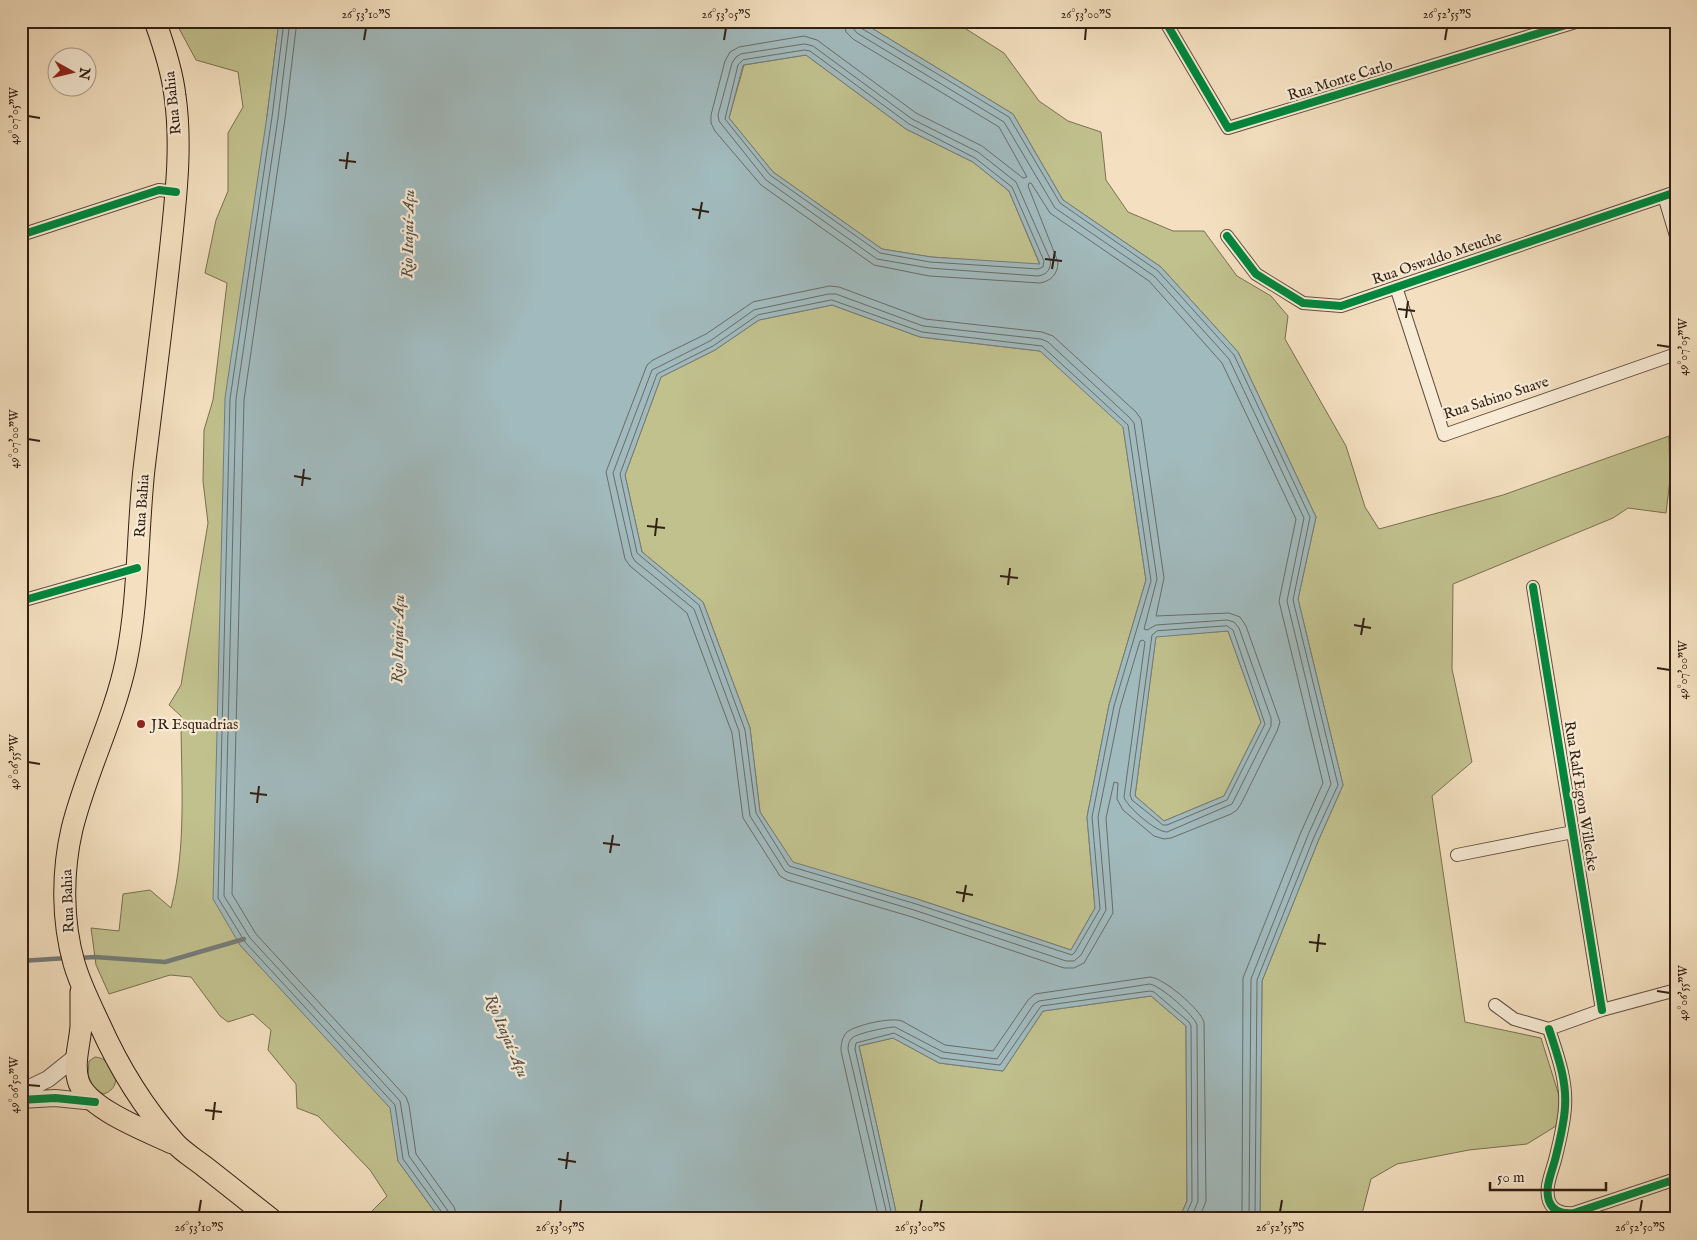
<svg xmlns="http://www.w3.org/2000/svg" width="1697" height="1240" viewBox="0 0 1697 1240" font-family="'IM FELL English',serif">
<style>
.green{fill:#c1c18e;stroke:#7a7051}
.water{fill:#a1babd;stroke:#757c79;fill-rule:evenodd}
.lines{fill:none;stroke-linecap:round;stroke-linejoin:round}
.shore{stroke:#6a6c68;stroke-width:1}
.stream{stroke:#757c79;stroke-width:4.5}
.minor-casing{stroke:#624f3f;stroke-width:14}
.tertiary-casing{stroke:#624f3f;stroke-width:18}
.primary-casing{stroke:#321f14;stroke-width:23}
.minor{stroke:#f8ebd6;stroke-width:12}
.tertiary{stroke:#f8ebd6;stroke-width:16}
.primary{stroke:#f4e0c0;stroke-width:21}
.cycleway-casing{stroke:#f8ebd6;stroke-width:11}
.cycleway{stroke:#00873e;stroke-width:8}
.ticks{fill:none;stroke:#321f14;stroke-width:2}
.poi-dot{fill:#8f2418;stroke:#f8ebd6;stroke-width:2}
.labels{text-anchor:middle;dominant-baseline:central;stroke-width:4.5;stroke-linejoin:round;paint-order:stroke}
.street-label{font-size:15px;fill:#321f14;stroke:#f8ebd6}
.poi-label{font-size:15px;fill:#321f14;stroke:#f8ebd6;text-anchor:start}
.water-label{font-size:16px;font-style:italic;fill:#534e47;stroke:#f8ebd6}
.neatline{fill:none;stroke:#321f14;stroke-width:2}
.ticks-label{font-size:12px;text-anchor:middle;fill:#321f14}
</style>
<rect width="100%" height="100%" fill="#f4e0c0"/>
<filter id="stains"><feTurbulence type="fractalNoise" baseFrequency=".004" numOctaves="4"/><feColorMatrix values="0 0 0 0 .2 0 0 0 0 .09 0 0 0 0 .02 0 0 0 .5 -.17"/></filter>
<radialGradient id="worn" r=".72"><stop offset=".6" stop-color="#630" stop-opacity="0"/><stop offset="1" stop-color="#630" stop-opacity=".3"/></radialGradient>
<path class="green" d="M175,21H279L267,116L240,945L391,1108L398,1161L440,1219H364L387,1196L370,1170L318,1116L297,1108L296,1084L268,1050L271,1030L253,1014L228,1022L220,1016L191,977L170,975L109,994L96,965L91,928L119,931L123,894L150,890L171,908C187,846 181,780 181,716L169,705L181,685L208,523L203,481L204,430L213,400L227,283L205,273L216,220L228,191V133L243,107L238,72L196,60Z
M860,21H961L963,27L1004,53L1039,101L1068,121L1101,132L1106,180L1128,212L1173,231H1204L1237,276L1271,296L1288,316L1285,339L1346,446L1365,507L1379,529L1503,495L1669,436L1670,480L1666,513L1628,508L1613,518L1453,584L1452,669L1472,762L1432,796L1465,1022L1541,1038L1561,1102L1556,1126L1527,1144L1469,1150L1397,1164L1371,1179L1362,1214V1219H1260L1262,981L1319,839L1343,785L1298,599L1316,517L1238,352L1161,267L1063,200L1013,114Z
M806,55L906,129L973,162L1009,191L1040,265L931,257L882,249L773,172L729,118L744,65Z
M832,305L920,337L1040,351L1123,426L1146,580L1109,705L1087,817L1095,908L1071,950L917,899L793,863L760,812L750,728L703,602L642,552L625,475L661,377L715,350L759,320Z
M1228,631L1261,722L1224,796L1164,821L1135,796L1156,636Z
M1151,996L1186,1026L1187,1201L1179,1219H908L896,1212L859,1046L893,1038L939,1063L1003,1071L1043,1011Z
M95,1057C114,1058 126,1086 104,1094L95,1091L88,1075L89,1061Z"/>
<path class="water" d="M279,21H860L1013,114L1063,200L1161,267L1238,352L1316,517L1298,599L1343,785L1319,839L1262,981L1260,1219H1179L1187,1201L1186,1026L1151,996L1043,1011L1003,1071L939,1063L893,1038L859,1046L896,1212L908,1219H440L398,1161L390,1108L240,945L213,899L225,398L267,116ZM806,55L906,129L973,162L1009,191L1040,264L931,257L882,249L773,172L729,118L743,65ZM832,305L920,337L1040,351L1123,427L1146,580L1109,705L1087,817L1095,908L1071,950L917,899L793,862L760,812L750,728L703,602L642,552L625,475L661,377L715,350L759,320ZM1228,631L1261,722L1224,796L1164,821L1135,796L1156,637Z"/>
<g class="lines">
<path class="shore" d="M284,21L272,117L230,399L218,898L245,942L395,1105L403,1159L443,1214L444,1219
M290,21L278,118L236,399L224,896L250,938L400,1101L409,1156L448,1211L450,1219
M297,21L285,119L244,400L232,894L256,934L406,1097L409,1105L416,1154L454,1207L458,1219
M844,21L846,32L853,39L999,127L1027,177L1023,178L982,146L916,113L817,40L804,36L739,47L730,52L725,61L711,115V123L715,131L761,185L874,265L929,276L1040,283C1051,281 1058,274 1058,262L1028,186L1029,183H1031L1050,213L1149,281L1222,363L1296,519L1279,601L1323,783L1301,832L1243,978L1242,1219
M852,21L853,28L857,33L1004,122L1055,208L1154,276L1229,359L1304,518L1287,601L1331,784L1308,835L1251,979L1249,1219
M858,21L861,28L1009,117L1060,203L1158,271L1234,355L1310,517L1293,600L1338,785L1314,837L1257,980L1255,1219
M805,44L813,46L912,119L978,152L1016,182L1050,259C1052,268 1047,275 1038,276L929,268L877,259L766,180L719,121L718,115L732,63L736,57L741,54Z
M805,50L810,51L909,124L975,158L1012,187L1044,261L1043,267L1038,269L930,262L880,253L770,175L725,119L738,65L743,60Z
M830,286L839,287L925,319L1042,332L1053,336L1136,412L1141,419L1164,578L1156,616L1229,613L1240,617L1246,626L1280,722L1277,731L1241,804L1237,810L1231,814L1171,838L1164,839L1154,836L1123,810L1117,799L1118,783L1114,782L1106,818L1113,913L1084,963L1074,968H1064L912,917L787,880L780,876L743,818L732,733L687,613L630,566L625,559L606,472L647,365L653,360L706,334L753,302Z
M829,294H836L923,326L1041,339L1048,342L1130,418L1134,423L1157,579L1144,629L1147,630L1156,625L1227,620L1234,622L1239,628L1271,718V726L1232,804L1167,832C1156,832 1127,807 1124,797L1145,642L1143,640L1140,641L1120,708L1098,817L1106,910L1081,955L1074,961H1066L914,910L790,873L785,871L750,816L739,731L694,609L635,561L632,556L613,473L652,370L710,341L754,310Z
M832,300L922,332L1042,346L1128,425L1151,581L1114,706L1092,817L1100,909L1075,952L1072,955L916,904L789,866L756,813L745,730L699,605L637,553L620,474L657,374L713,346L758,315Z
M1227,626L1233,630L1265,724L1227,800L1167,825H1163L1132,800L1130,795L1152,635L1157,631Z
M879,1219L841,1051C841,1044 842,1037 847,1032C856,1025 891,1017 902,1021L945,1045L993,1051L1028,1000L1035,994L1150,977C1164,978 1200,1009 1204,1022L1206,1201L1199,1219
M888,1219L848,1049C848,1045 849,1041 852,1038C858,1033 887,1027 895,1027L943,1052L997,1059L1034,1004L1039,1001L1150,984C1161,986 1194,1015 1197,1025L1198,1201L1191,1219
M898,1219L891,1212L855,1049L856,1043L894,1033L941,1058L1000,1065L1041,1006L1150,991L1154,992L1189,1022L1191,1026L1192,1201L1184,1219"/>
<path class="stream" d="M78,958L95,957L165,962L244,939
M21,961L67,958"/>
<g class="minor-casing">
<path id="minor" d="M1165,21L1228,128L1579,21
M1664,196L1676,236
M21,235L159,190L176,192
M1227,236L1256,274L1303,303L1341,306L1676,192
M1396,287L1444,435L1676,354
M1533,587L1602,1010
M21,601L137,568
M1457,855L1573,832
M1495,1005L1514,1019L1549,1029L1602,1010L1676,990
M1549,1029C1557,1054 1567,1080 1565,1107C1564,1124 1560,1140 1556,1156C1553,1170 1544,1187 1549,1201C1553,1212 1564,1214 1574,1213L1676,1179"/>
</g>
<g class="tertiary-casing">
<path id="tertiary" d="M21,1092L48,1079L78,1055
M21,1100L55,1098L95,1102"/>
</g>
<g class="primary-casing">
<path id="primary" d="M155,21C164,46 172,70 175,96C182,145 176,196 171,244C163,319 153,394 144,469C137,534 139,599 126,662C114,719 86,772 72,829C62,872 62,921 74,963C80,984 90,1004 99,1023C119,1068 142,1106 175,1143C183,1152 195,1159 205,1167C227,1184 249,1202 271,1219
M81,992C81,1003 81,1015 81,1026C80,1043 73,1063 78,1080C85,1108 147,1131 172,1143"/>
</g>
<use href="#minor" class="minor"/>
<use href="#tertiary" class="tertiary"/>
<use href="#primary" class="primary"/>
<g class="cycleway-casing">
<path id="cycleway" d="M1165,21L1228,128L1579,21
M21,235L159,190L176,192
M1227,236L1256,274L1303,303L1341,306L1676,192
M1533,587L1602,1010
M21,601L137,568
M1549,1029C1557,1054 1567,1080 1565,1107C1564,1124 1560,1140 1556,1156C1553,1170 1544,1187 1549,1201C1553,1212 1564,1214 1574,1213L1676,1179
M21,1100L55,1098L95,1102"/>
</g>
<use href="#cycleway" class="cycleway"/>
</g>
<path class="ticks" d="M364,40L366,28M724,40L726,28M1085,40L1086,28M1445,40L1447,28M28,116L40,118M339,160L356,162M346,169L348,152M692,209L709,212M699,219L702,202M1045,259L1062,261M1052,269L1055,251M1398,309L1415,311M1406,318L1408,301M1657,345L1670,347M28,439L40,441M294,476L311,479M302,486L304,469M647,526L665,528M655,536L657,518M1000,576L1018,578M1008,585L1010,568M1354,625L1371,628M1361,635L1364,618M1657,668L1670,670M28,762L40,764M250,793L267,795M257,803L259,786M603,843L620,845M610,853L613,835M956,892L973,895M963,902L966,885M1309,942L1326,944M1317,952L1319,934M1657,991L1670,993M28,1085L40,1086M205,1110L222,1112M213,1120L215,1102M558,1159L576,1162M566,1169L568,1152M199,1212L201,1200M560,1212L561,1200M920,1212L922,1200M1280,1212L1282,1200M1640,1212L1642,1200"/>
<circle class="poi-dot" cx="141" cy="724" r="5"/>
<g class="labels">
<g class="street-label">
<text transform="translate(1340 80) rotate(-17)">Rua Monte Carlo</text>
<text transform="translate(173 103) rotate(-96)">Rua Bahia</text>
<text transform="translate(1437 258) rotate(-19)">Rua Oswaldo Meuche</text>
<text transform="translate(1496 398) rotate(-18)">Rua Sabino Suave</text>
<text transform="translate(142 506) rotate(-86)">Rua Bahia</text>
<text transform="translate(1581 796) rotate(81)">Rua Ralf Egon Willecke</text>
<text transform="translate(68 901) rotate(-92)">Rua Bahia</text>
</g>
<g class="poi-label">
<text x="151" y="724">JR Esquadrias</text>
</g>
<g class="water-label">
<text transform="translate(409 234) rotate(-89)">Rio Itajaí-Açu</text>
<text transform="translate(399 639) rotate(-89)">Rio Itajaí-Açu</text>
<text transform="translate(506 1036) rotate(67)">Rio Itajaí-Açu</text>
</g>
</g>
<rect width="1697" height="1240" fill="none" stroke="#f4e0c0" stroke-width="55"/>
<g transform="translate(72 72) rotate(98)"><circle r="24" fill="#f8ebd6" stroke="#a99988"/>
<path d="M0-4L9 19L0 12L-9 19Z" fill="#8f2418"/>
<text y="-8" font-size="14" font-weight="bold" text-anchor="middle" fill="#321f14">N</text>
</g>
<path d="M1490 1182v8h116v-8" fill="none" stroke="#321f14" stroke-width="2.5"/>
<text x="1497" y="1182" font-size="15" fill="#321f14" stroke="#f8ebd6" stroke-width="4" paint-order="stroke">50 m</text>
<rect x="28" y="28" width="1642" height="1184" class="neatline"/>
<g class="ticks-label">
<text x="366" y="18">26°53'10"S</text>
<text x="726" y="18">26°53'05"S</text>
<text x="1086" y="18">26°53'00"S</text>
<text x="1447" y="18">26°52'55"S</text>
<text transform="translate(14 116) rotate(-90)" y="4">49°07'05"W</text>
<text transform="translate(1683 347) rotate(-90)" y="4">49°07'05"W</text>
<text transform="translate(14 439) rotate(-90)" y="4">49°07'00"W</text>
<text transform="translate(1683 670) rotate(-90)" y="4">49°07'00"W</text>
<text transform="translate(14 762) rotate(-90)" y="4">49°06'55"W</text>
<text transform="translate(1683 993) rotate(-90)" y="4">49°06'55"W</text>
<text transform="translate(14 1085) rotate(-90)" y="4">49°06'50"W</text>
<text x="199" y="1231">26°53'10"S</text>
<text x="560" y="1231">26°53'05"S</text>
<text x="920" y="1231">26°53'00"S</text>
<text x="1280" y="1231">26°52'55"S</text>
<text x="1640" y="1231">26°52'50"S</text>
</g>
<rect width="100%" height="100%" filter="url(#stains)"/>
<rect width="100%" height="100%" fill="url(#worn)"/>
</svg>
